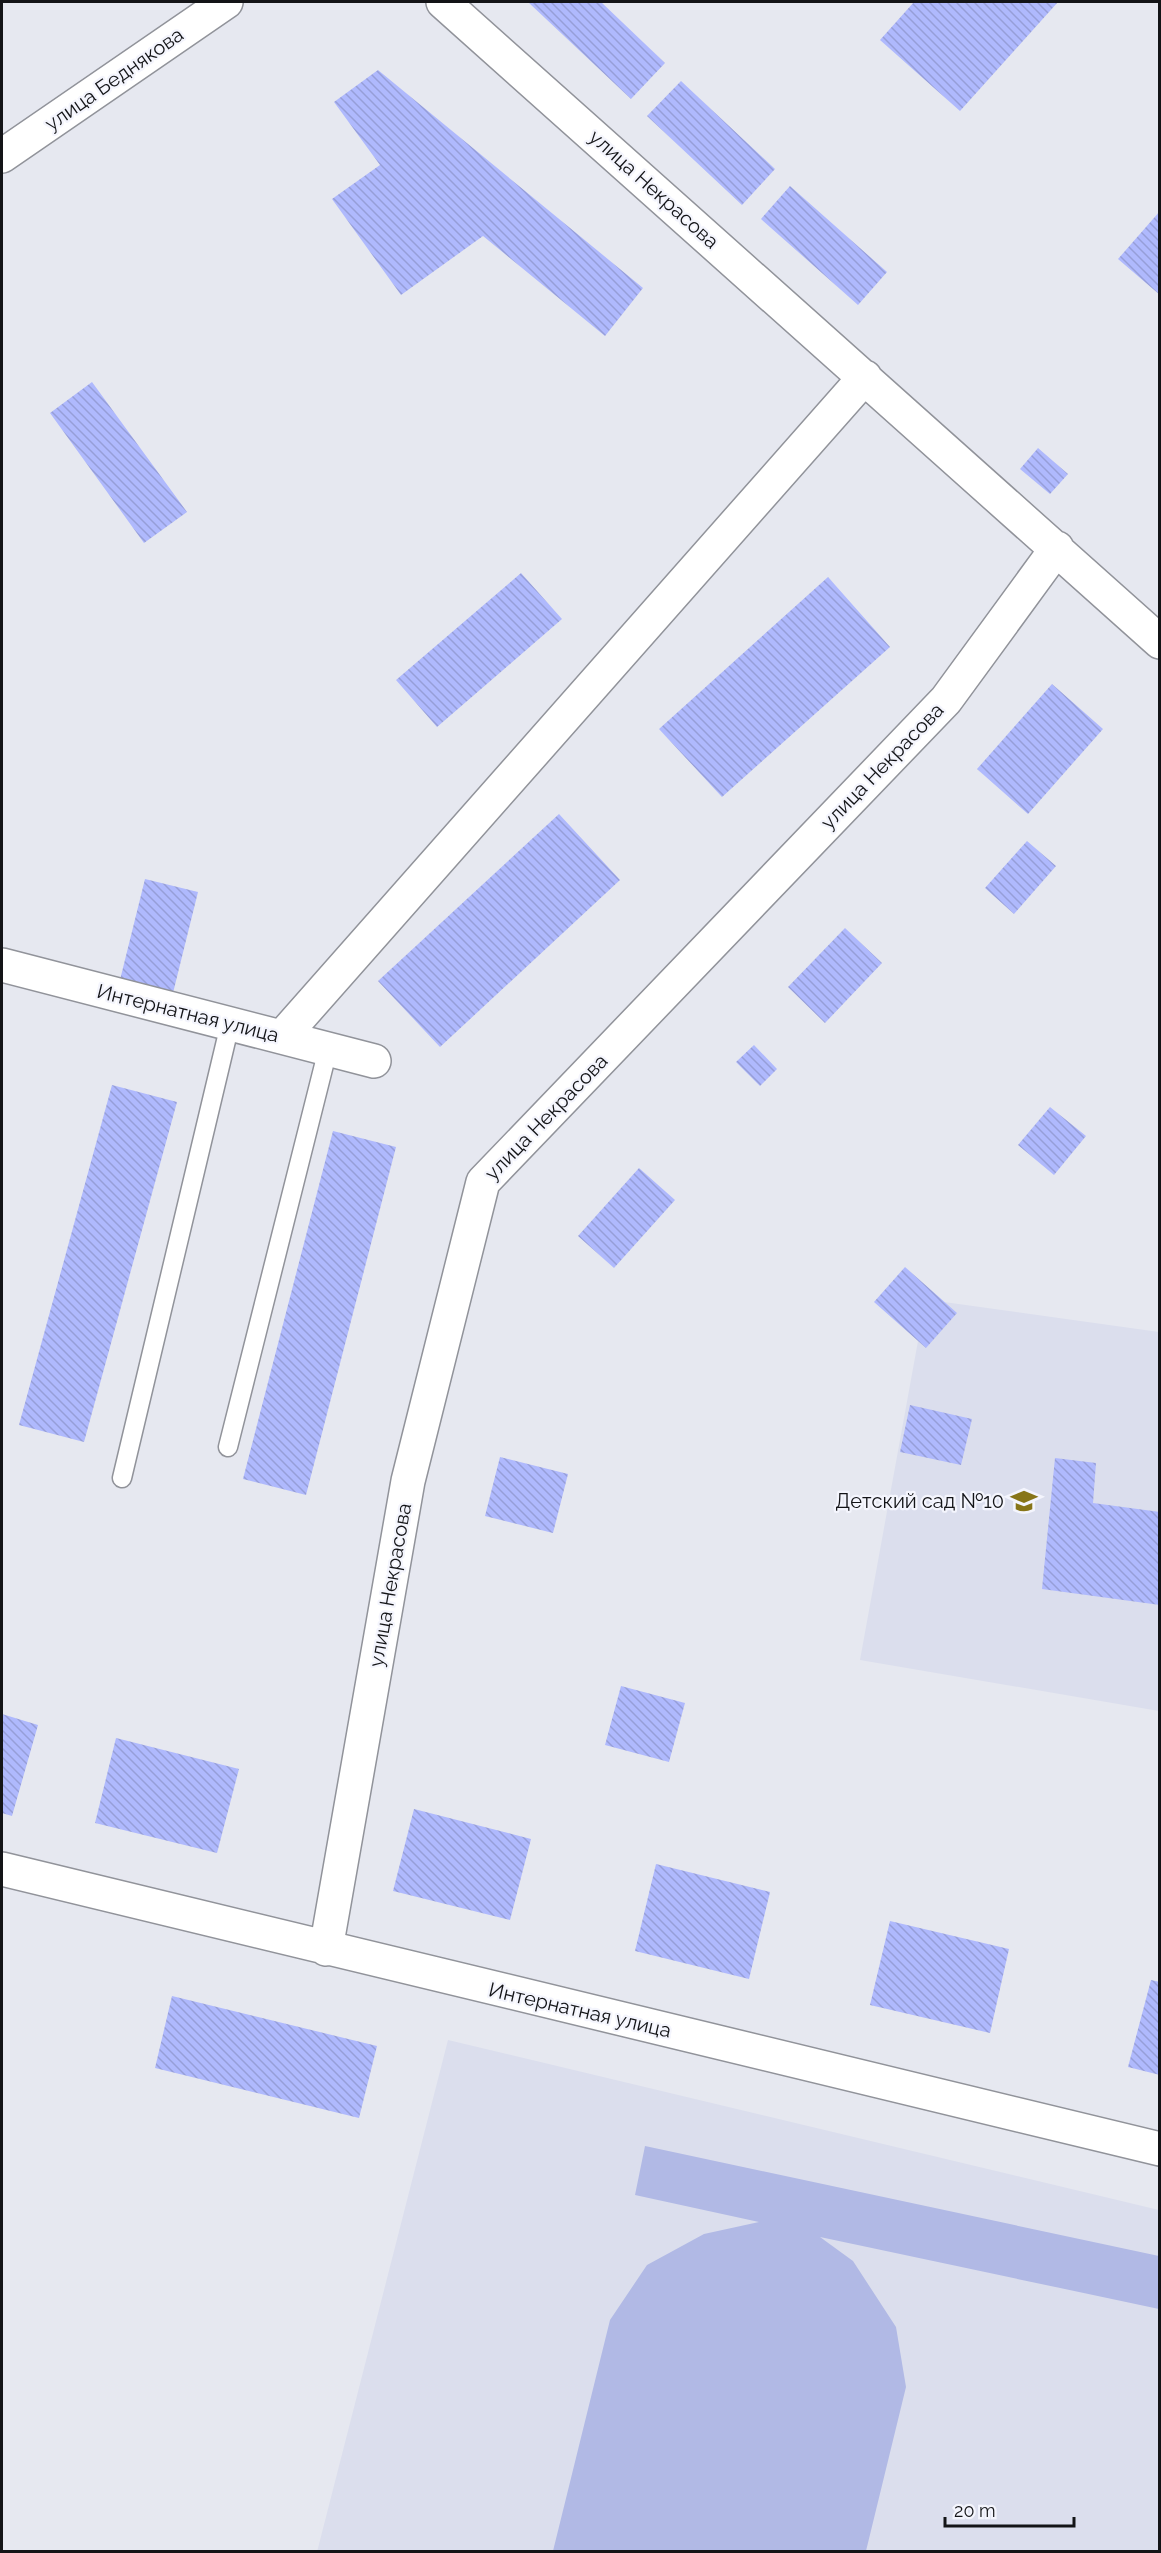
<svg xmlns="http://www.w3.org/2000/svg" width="1161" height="2553" viewBox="0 0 1161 2553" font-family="Raleway,sans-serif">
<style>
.built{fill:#dbdeed}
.green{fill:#b1b9e5}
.building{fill:url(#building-back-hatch)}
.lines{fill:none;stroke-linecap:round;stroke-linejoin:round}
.service-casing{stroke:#91939a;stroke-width:21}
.minor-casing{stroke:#91939a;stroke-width:36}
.tertiary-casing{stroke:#91939a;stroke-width:36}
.service{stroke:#fff;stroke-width:18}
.minor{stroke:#fff;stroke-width:33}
.tertiary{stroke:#fff;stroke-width:33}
.labels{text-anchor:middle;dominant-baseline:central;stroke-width:4.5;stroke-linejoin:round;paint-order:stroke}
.street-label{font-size:20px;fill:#131417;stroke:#f4f5fd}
.poi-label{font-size:20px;fill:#131417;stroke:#f4f5fd;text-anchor:end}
</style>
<defs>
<pattern id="building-back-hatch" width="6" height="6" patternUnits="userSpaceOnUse" patternTransform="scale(1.5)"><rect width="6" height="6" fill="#afb9fd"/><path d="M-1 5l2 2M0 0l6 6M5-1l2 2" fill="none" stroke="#969ed8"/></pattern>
</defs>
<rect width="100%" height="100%" fill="#e6e8f0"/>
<path class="built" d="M944,1302L1159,1332V1711L860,1660L918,1341Z
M448,2040L1159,2210V2551L317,2552Z"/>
<path class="green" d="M645,2146L1159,2256V2309L820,2237L853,2261L896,2327L906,2387L866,2551H553L610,2320L647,2265L704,2234L759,2222L635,2195Z"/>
<path class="building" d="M528,2H601L665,63L631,99Z
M914,2H1058L960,111L880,40Z
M378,70L643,288L605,336L483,236L401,295L332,199L380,165L334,102Z
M681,81L775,169L742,205L647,116Z
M790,186L887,272L858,305L761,219Z
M1160,211V295L1118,259Z
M92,382L187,512L144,543L50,413Z
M1038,448L1068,474L1050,494L1020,469Z
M521,573L562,619L437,727L396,680Z
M828,577L890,647L722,797L659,729Z
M1052,684L1103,729L1028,814L977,769Z
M559,814L620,880L440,1047L378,981Z
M1027,841L1056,866L1014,914L985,888Z
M145,879L198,892L171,1001L118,988Z
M845,928L882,963L825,1023L788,987Z
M754,1045L777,1069L760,1086L736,1062Z
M112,1085L177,1102L84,1442L19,1425Z
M1050,1107L1086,1136L1054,1175L1018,1145Z
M333,1131L396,1147L306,1495L243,1479Z
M639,1168L675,1200L614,1268L578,1236Z
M905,1267L957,1313L926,1348L874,1302Z
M910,1405L972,1419L961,1465L900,1452Z
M500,1457L568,1474L553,1533L485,1516Z
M1055,1458L1096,1463L1093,1503L1160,1512V1605L1042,1589Z
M621,1686L685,1703L669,1762L605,1745Z
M2,1714L38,1725L12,1816L2,1813Z
M116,1738L239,1769L217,1853L95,1823Z
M414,1809L531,1839L510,1920L393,1891Z
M656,1864L770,1892L749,1979L635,1951Z
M890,1921L1009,1949L990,2033L870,2005Z
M1151,1980L1160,1982V2075L1128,2067Z
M172,1996L377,2046L359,2118L155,2068Z"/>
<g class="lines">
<g class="service-casing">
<path id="service" d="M228,1447L328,1049
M122,1478L230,1024"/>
</g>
<g class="minor-casing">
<path id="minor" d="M443,2L1160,642
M2,965L374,1061
M282,1037L865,377
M2,1869L1160,2149
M326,1949L408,1481L483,1182L946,700L1057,548"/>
</g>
<g class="tertiary-casing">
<path id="tertiary" d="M2,156L226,2"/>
</g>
<use href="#service" class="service"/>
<use href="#minor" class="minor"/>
<use href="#tertiary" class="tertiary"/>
</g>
<defs>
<g id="school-bare" transform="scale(2.07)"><path d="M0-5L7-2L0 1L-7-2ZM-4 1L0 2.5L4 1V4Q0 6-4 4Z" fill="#877518" stroke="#f4f5fd" stroke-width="2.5" paint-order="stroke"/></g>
</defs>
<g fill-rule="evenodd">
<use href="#school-bare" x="1024" y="1501"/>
</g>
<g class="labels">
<g class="street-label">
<text transform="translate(114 79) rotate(-35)">улица Беднякова</text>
<text transform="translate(654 189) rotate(42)">улица Некрасова</text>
<text transform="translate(882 766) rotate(-46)">улица Некрасова</text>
<text transform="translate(188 1013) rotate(14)">Интернатная улица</text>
<text transform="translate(546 1117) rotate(-46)">улица Некрасова</text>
<text transform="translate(390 1585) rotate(-80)">улица Некрасова</text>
<text transform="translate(580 2010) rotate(13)">Интернатная улица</text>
</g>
<g class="poi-label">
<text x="1004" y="1501">Детский сад №10</text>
</g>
</g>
<rect width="1161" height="2553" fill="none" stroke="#131417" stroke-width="6"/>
<path d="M945 2517v9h129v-9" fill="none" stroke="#131417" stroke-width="3"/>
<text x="954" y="2517" font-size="18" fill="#131417" stroke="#f4f5fd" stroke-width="4.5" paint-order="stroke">20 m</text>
</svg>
